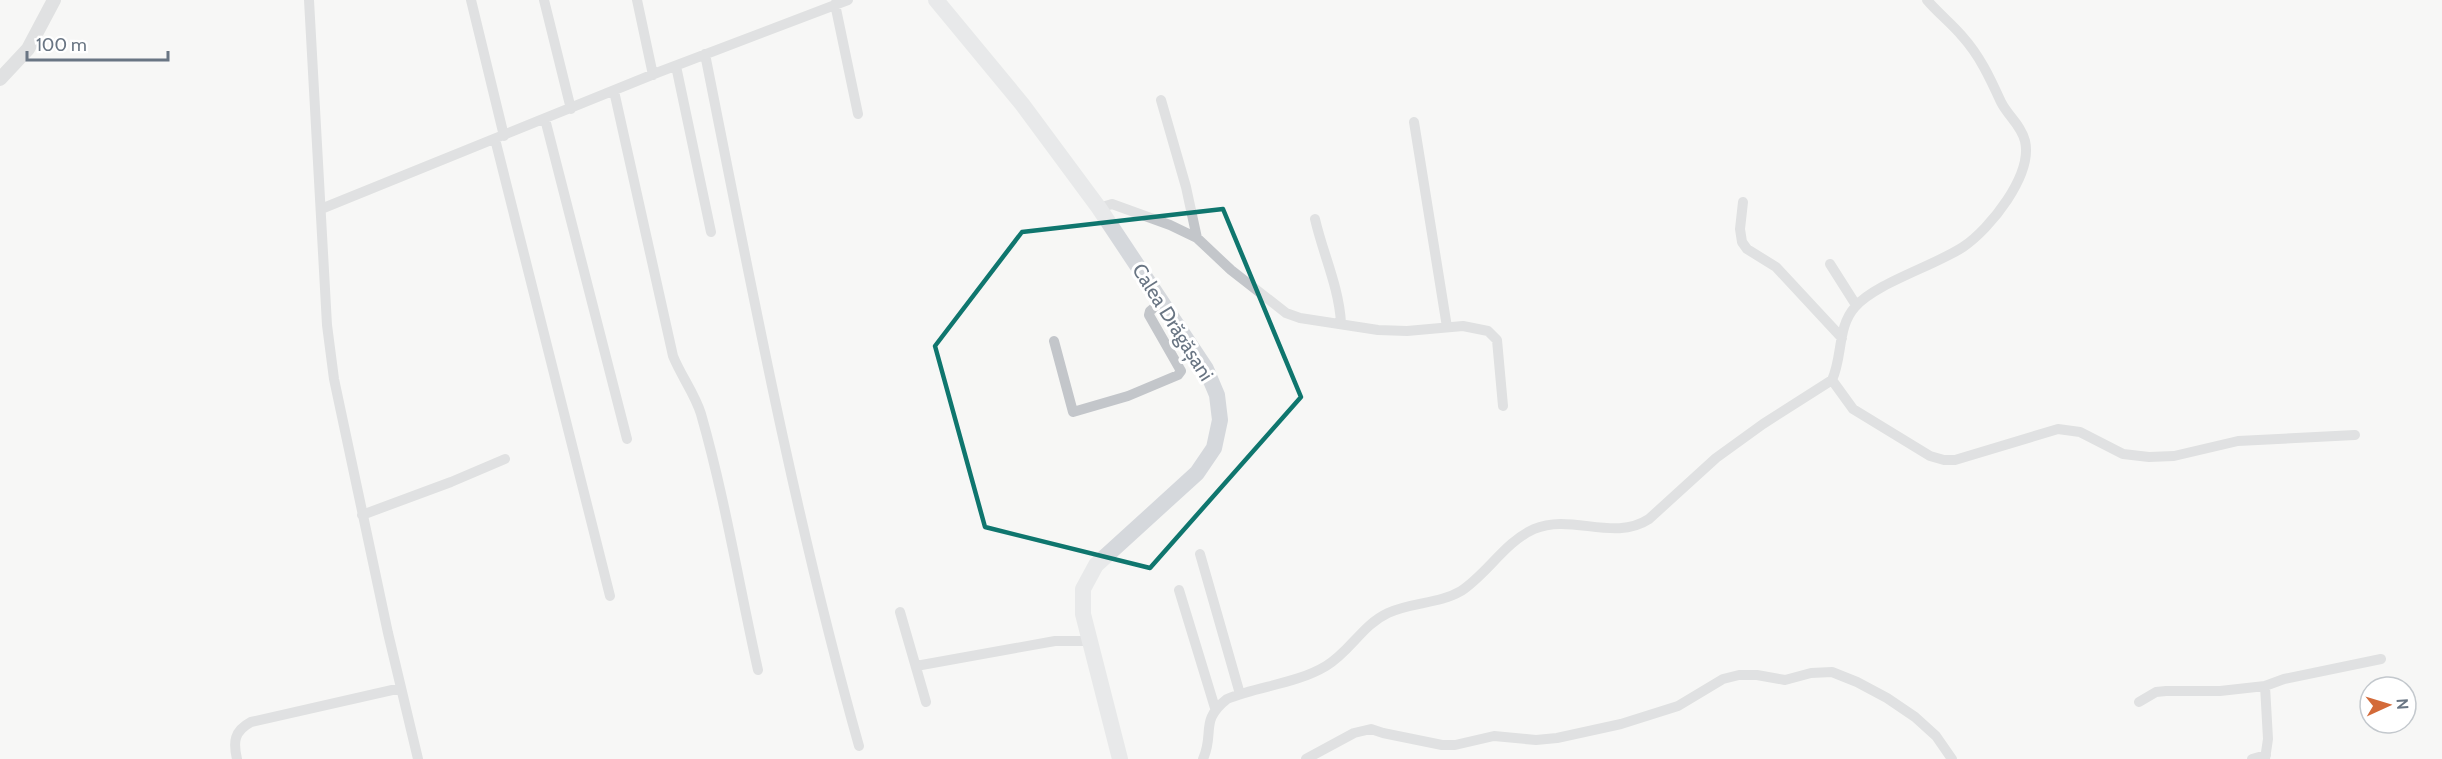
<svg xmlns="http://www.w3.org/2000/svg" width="2442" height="759" viewBox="0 0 2442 759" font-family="Cabin,sans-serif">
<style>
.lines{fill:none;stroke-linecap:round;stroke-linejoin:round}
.minor{stroke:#c3c6ca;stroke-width:10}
.tertiary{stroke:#c3c6ca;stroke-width:14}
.primary{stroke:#d5d8dc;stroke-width:16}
.marked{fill:none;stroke:#0f766e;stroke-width:4.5;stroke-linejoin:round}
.labels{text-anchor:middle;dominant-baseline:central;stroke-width:6;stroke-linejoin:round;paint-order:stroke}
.street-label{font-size:20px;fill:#697583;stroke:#fff}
</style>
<rect width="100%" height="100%" fill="#f7f7f5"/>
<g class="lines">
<path class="minor" d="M309,0L327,325L334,379L388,633L418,759
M471,0L504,136
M544,0L571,109
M637,0L653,75
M835,4L858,114
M705,54C751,285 795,519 859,746
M676,66L711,232
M614,91L673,356C681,376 695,394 701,414C725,498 739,585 758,670
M1161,100L1186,187L1197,238
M545,119L627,439
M1414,122L1447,327
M495,139L610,596
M1743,202L1740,229L1742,242L1747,249L1776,267L1842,338
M1099,208L1112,204L1170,225L1197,238L1231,270L1272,302L1286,313L1300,318L1378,330L1407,331L1463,326L1488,331L1497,340L1503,406
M321,209L659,72L848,0
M1315,219C1323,254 1339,287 1341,323
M1830,264L1856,305
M1054,341L1073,412L1128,396L1178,375L1181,371L1149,315L1150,311L1161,302
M1832,380L1853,409L1930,456L1944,460H1955L2058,429L2080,432L2123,454L2149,457L2174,456L2238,441L2355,435
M362,515L451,482L505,459
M1200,554L1240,694
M1179,590L1215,708
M900,612L926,702
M916,666L1055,641H1089
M2265,686L2268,739L2265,759
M2139,702L2156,692L2166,691H2220L2265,686L2284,679L2381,659
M237,759C233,742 234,731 251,722L401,688
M1203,759C1215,733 1199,721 1227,699C1258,686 1296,684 1326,666C1350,652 1362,625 1388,613C1411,602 1439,604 1461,591C1487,574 1505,542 1534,529C1571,513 1614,542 1649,519L1716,458L1763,424L1832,380C1843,356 1837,327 1855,307C1876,283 1934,266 1963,247C1990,229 2033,175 2025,141C2021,125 2008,116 2001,102C1990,78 1980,56 1962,36C1951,23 1938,13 1927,0
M1306,759L1354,733L1371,729L1383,733L1442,745H1455L1494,736L1536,740L1557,738L1621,724L1678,706L1723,679L1739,675H1757L1785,680L1811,673L1832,672L1857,682L1887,698L1915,717L1936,736L1952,759
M2252,759L2266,755"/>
<path class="tertiary" d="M0,79L28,49L54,0"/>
<path class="primary" d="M936,0L1022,104L1099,208L1206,369L1217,395L1220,420L1214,448L1197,473L1096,565L1083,589V614L1120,759"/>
</g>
<path d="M0 0H2442V759H0ZM1223,209L1301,397L1150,568L985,527L935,346L1022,232Z" fill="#f7f7f5" fill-opacity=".55" fill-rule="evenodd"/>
<path class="marked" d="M1223,209L1301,397L1150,568L985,527L935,346L1022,232Z"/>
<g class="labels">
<g class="street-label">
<text transform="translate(1173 322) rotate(58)">Calea Drăgășani</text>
</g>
</g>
<g transform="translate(2388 705) rotate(86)"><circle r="28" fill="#ffffff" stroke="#c3c8cd" stroke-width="1.5"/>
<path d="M0-4.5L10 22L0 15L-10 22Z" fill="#d36a39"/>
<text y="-9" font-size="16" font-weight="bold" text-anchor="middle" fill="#697583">N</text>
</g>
<path d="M27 51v9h141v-9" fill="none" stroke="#697583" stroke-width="3"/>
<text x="36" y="51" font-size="18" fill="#697583" stroke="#ffffff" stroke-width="4.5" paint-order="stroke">100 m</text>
</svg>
